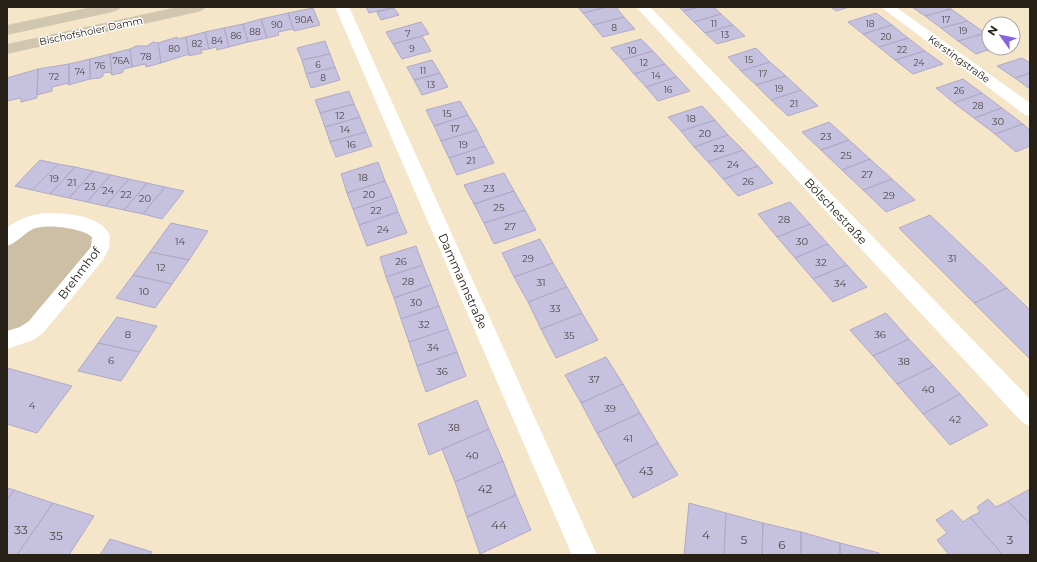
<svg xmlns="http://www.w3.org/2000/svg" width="1037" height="562" viewBox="0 0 1037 562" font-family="Montserrat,sans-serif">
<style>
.green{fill:#cdbfa5}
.building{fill:#c6c1de;stroke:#afaac7}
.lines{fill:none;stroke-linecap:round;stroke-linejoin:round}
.minor{fill:#fff;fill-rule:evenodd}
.secondary{fill:#d1c7b1;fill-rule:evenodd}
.labels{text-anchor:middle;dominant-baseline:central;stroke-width:3;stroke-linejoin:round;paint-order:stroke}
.far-number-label{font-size:9px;fill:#4e4848}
.far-street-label{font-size:10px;fill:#262016;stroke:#fff}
.number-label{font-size:10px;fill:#4e4848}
.street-label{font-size:12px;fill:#262016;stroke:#fff}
.near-number-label{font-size:12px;fill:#4e4848}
</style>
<rect width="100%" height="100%" fill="#f5e6c9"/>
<path class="green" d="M52,223L90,233L95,243L34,322L7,334V244L19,232Z"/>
<path class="building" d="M366,7H391V8L369,13Z
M578,7H607L583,13Z
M607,7H616L624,17L593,25L583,13Z
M679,7H699L683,11Z
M699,7H714L721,14L694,22L683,11Z
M831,7H849L836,11Z
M912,7H949L951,9L925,16Z
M313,8L320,25L294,31L288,13Z
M394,8L399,15L381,20L377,12Z
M951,9L968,21L941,28L925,16Z
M288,13L293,29L278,32L279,35L267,38L261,19Z
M876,13L892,25L863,34L848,22Z
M721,14L733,25L705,33L694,22Z
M624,17L635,29L603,37L593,25Z
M261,19L267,38L248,42L243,24Z
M968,21L985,33L958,41L941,28Z
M421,22L429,34L393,44L386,32Z
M243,24L248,42L229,47L224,28Z
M733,25L745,36L717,44L705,33Z
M892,25L908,38L879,47L863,34Z
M224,28L229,47L217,50L216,47L209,49L205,32Z
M205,32L209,49L201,50L202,53L189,56L186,37Z
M985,33L989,35V48H994L976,54L958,41Z
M422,36L431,51L402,59L393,44Z
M177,37V39L186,37L189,54L161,63L158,43Z
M908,38L925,51L895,60L879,47Z
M641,39L653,51L622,60L611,48Z
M325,41L330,54L302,60L297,48Z
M153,42L158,43L161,63L146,67L145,64L132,67L130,49L136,46H147Z
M756,48L770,62L741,71L728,57Z
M130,49L132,67L123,69V72L121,73L112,75L110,54Z
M653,51L665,64L634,74L622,60Z
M925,51L943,64L913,74L895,60Z
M110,54L112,75L110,72L103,73V76L100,78L90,79V59Z
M330,54L335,67L306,74L302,60Z
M1022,58L1030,63V73L1015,78L997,66Z
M90,59V79L68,85L69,83V64Z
M432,60L440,73L414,80L407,67Z
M770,62L786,76L756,85L741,71Z
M69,64V83L52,87V91L37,95L38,69Z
M665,64L677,77L646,87L634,74Z
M335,67L340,80L311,88L306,74Z
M38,69L37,98L21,102V98L7,101V78Z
M440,73L448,87L422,95L414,80Z
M1030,73V89L1015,78Z
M786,76L801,90L771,100L756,85Z
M677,77L690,91L658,101L646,87Z
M963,79L982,93L954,103L936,88Z
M801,90L818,106L788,116L771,100Z
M349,91L354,104L320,113L315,100Z
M982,93L1002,108L974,118L954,103Z
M460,101L468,115L434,126L426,110Z
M354,104L360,117L325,127L320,113Z
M702,106L715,120L681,131L668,117Z
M1002,108L1023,124L995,134L974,118Z
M468,115L477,130L441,141L434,126Z
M360,117L366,132L330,142L325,127Z
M715,120L728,135L694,147L681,131Z
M829,122L849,140L821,150L802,132Z
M1023,124L1030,130V146L1016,152L995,134Z
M477,130L485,146L449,158L441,141Z
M366,132L372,146L336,157L330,142Z
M728,135L743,150L708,162L694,147Z
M849,140L870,159L842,170L821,150Z
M485,146L494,163L457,175L449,158Z
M743,150L758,166L723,179L708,162Z
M870,159L892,179L863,190L842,170Z
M40,160L58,164L32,190L15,186Z
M378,162L385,181L347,193L341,174Z
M58,164L75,167L50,194L32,190Z
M758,166L773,183L738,196L723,179Z
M75,167L93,171L69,198L50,194Z
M93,171L111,175L87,202L69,198Z
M504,173L514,191L474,204L464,185Z
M111,175L129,179L105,206L87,202Z
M129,179L147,183L124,210L105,206Z
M892,179L915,200L886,212L863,190Z
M385,181L392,196L353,209L347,193Z
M147,183L165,187L143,214L124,210Z
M165,187L184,191L162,219L143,214Z
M514,191L525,210L484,223L474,204Z
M392,196L398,212L359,225L353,209Z
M790,202L810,224L777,237L758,214Z
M525,210L536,230L494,244L484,223Z
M398,212L407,233L367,246L359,225Z
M930,215L1007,288L974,303L899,228Z
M171,223L208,231L189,260L150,252Z
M810,224L828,244L795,258L777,237Z
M540,239L553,263L514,277L502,253Z
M828,244L847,265L813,279L795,258Z
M416,246L423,265L386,277L380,257Z
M150,252L189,260L172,284L133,275Z
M553,263L567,287L528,302L514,277Z
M423,265L431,285L394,298L386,277Z
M847,265L867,287L833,302L813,279Z
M133,275L172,284L155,308L116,298Z
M431,285L439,306L401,319L394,298Z
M567,287L582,313L541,329L528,302Z
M1007,288L1030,310V359L974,303Z
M439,306L448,329L409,342L401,319Z
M582,313L598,340L556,358L541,329Z
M886,313L909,339L873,356L850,330Z
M117,317L157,326L140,352L98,343Z
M448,329L457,352L417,366L409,342Z
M909,339L934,366L897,384L873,356Z
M98,343L140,352L121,381L78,371Z
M457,352L466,376L426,392L417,366Z
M606,357L623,384L581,403L565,375Z
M934,366L960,394L923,414L897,384Z
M7,368L72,386L37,433L7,424Z
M623,384L640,413L597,433L581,403Z
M960,394L988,425L950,445L923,414Z
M477,400L489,429L429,455L418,424Z
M640,413L658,443L615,465L597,433Z
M489,429L503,461L455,482L442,449Z
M658,443L678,475L633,498L615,465Z
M503,461L516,495L467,517L455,482Z
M7,488L14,490L7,500Z
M1030,489V524L1008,501Z
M14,490L53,503L17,555H7V500Z
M516,495L531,530L480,554L467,517Z
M988,499L996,507L1008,501L1030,524V555H1003L970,517L980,512L977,507Z
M53,503L94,516L69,555H17Z
M689,503L726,513L724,555H684Z
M952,510L963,522L970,517L1003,555H949L937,540L947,533L936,520Z
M726,513L763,523L762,555H724Z
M763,523L801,532V555H762Z
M801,532L840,543V555H801Z
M110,539L152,552L150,555H100Z
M840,543L879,553V555H840Z"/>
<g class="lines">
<path class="minor" d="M335,7H349L597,555H572Z
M636,7H650L1030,399V426L1022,422Z
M881,7H896L1030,103V116L1025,115Z
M46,213C66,213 100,215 110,235L109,248L103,260L43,333L33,340L7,349V331L20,327L29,321L91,247L92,237C83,228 45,223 33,229C23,234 17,243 7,246V228C18,219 32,214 46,213Z"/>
<path class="secondary" d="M92,7H121L118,10L113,12L7,35V25Z
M177,7H206L203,10L198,12L7,54V44Z"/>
</g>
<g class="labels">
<g class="far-number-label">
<text x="304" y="19">90A</text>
<text x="946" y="19">17</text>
<text x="714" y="23">11</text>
<text x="870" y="23">18</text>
<text x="277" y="24">90</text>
<text x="614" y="27">8</text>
<text x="963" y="30">19</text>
<text x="255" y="31">88</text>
<text x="408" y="33">7</text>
<text x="725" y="34">13</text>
<text x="236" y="35">86</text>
<text x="886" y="36">20</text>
<text x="217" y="40">84</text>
<text x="197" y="43">82</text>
<text x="174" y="48">80</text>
<text x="412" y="48">9</text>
<text x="902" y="49">22</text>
<text x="632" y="50">10</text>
<text x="146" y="56">78</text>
<text x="749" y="59">15</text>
<text x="121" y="60">76A</text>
<text x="644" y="62">12</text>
<text x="919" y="62">24</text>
<text x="318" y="64">6</text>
<text x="100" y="65">76</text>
<text x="423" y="70">11</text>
<text x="80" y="71">74</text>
<text x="763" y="73">17</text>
<text x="656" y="75">14</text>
<text x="54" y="76">72</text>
<text x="323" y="77">8</text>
<text x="431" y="84">13</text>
<text x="779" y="88">19</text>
<text x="668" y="89">16</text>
<text x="959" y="90">26</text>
<text x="794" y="103">21</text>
<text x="978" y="105">28</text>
</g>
<g class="far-street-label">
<text transform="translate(91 31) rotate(-12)">Bischofsholer Damm</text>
<text transform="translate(959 59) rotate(36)">Kerstingstraße</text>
</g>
<g class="number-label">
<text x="447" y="113">15</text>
<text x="340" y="115">12</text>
<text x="691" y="118">18</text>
<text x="998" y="121">30</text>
<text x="455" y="128">17</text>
<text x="345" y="129">14</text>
<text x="705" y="133">20</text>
<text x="826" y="136">23</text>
<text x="351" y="144">16</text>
<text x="463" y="144">19</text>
<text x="719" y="148">22</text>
<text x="846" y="155">25</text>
<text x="471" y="160">21</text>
<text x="733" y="164">24</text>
<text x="867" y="174">27</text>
<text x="363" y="177">18</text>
<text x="54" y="178">19</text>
<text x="748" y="181">26</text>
<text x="72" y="182">21</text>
<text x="90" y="186">23</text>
<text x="489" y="188">23</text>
<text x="108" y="190">24</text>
<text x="126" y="194">22</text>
<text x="369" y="194">20</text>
<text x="889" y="195">29</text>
<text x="145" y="198">20</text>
<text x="499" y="207">25</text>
<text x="376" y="210">22</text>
<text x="784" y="219">28</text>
<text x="510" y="226">27</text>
<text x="383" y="229">24</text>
<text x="180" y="241">14</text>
<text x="802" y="241">30</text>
<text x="528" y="258">29</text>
<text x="952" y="258">31</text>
<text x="401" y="261">26</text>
<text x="821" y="262">32</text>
<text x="161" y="267">12</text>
<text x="408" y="281">28</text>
<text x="541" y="282">31</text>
<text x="840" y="283">34</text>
<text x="144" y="291">10</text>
<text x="416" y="302">30</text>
<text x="555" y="308">33</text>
<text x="424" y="324">32</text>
<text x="128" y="334">8</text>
<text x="880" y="334">36</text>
<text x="569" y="335">35</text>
<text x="433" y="347">34</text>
<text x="111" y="360">6</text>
<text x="904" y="361">38</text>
<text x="442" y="371">36</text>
<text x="594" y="379">37</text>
<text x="928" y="389">40</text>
<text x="32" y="405">4</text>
<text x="610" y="408">39</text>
<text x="955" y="419">42</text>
<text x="454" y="427">38</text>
<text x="628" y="438">41</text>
<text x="472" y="455">40</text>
</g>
<g class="street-label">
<text transform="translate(836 211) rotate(47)">Bölschestraße</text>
<text transform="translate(79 273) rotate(-53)">Brehmhof</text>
<text transform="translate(463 281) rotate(66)">Dammannstraße</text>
</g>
<g class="near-number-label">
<text x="646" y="470">43</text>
<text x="485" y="488">42</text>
<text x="499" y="524">44</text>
<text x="21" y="529">33</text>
<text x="706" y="534">4</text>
<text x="56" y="535">35</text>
<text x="744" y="539">5</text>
<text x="1010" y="539">3</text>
<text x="782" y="544">6</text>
</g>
</g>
<rect width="1037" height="562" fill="none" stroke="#262016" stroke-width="16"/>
<g transform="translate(1001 36) rotate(303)"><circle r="19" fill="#ffffff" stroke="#a8a6a2"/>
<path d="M0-3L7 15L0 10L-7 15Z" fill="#8764df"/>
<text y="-6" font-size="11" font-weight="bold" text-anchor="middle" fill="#262016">N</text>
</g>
</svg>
